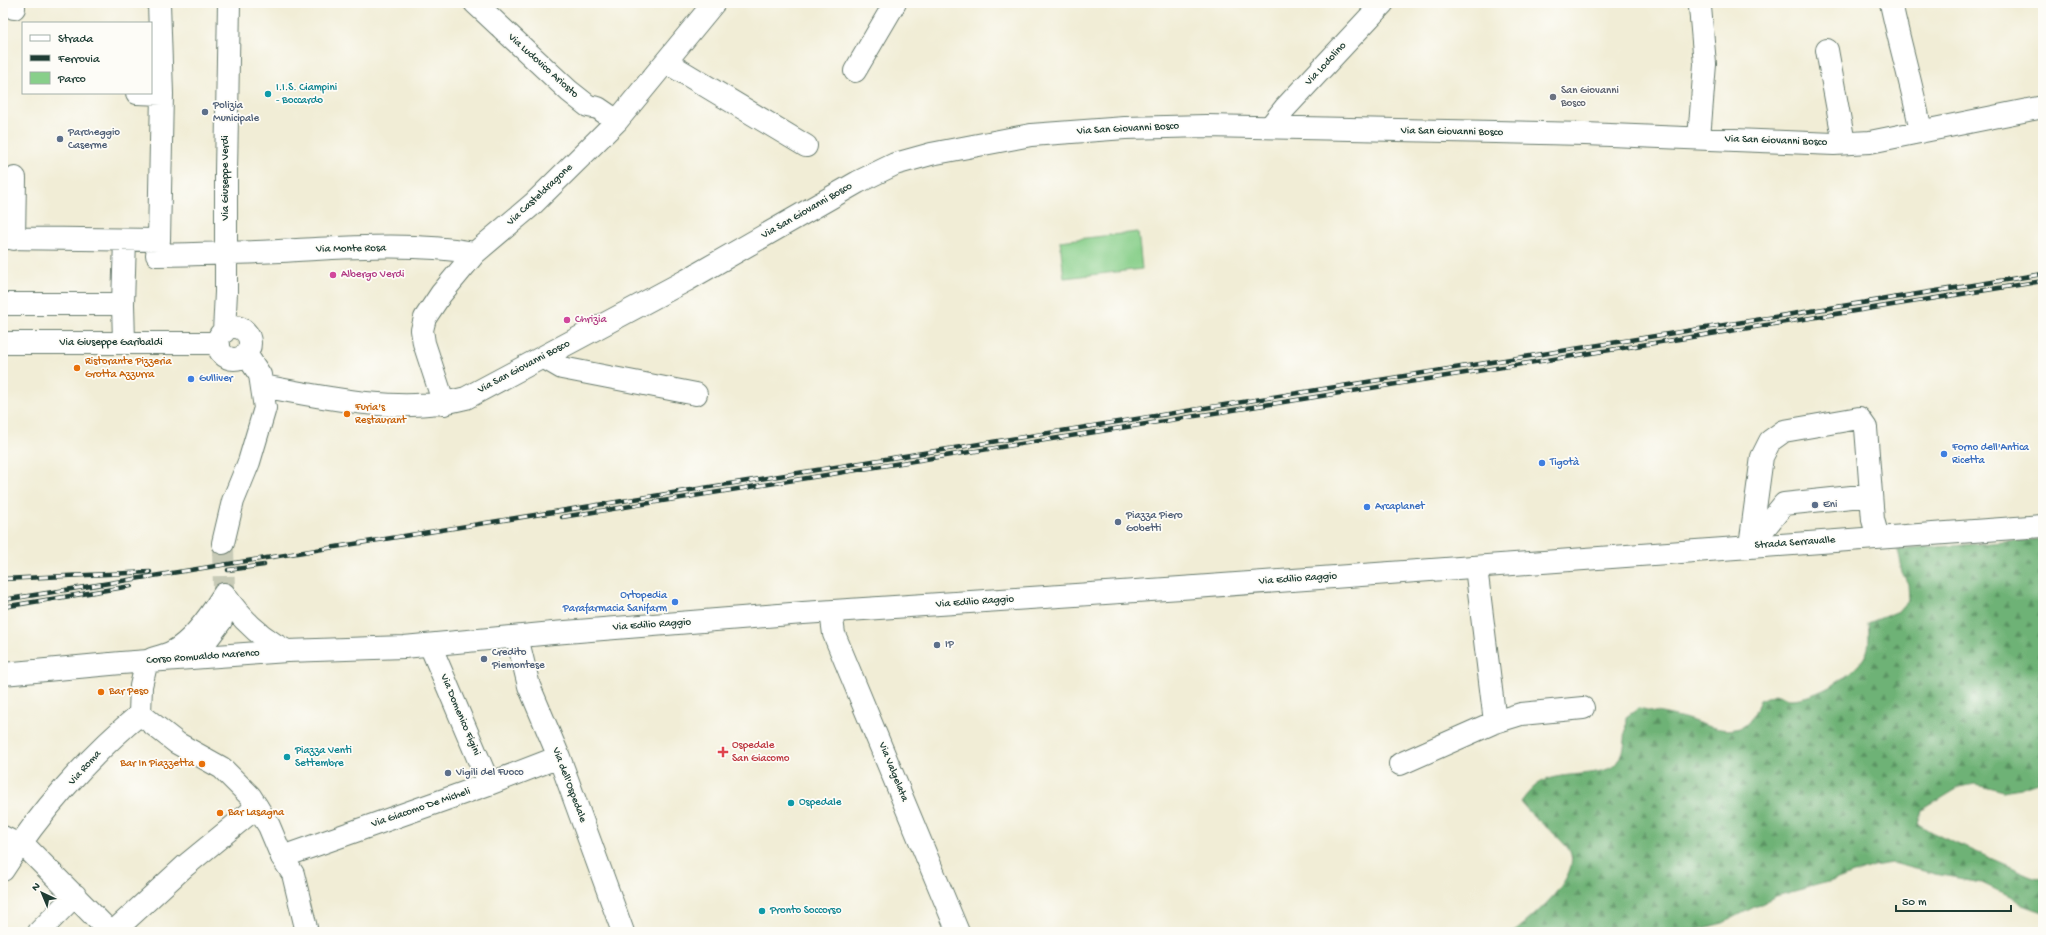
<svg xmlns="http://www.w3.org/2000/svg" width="2046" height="935" viewBox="0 0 2046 935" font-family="'Gochi Hand',sans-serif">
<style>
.forest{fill:url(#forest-firs);stroke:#467855}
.green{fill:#88cf8a;stroke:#54865f}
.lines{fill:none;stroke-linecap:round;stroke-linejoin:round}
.minor-tunnel{stroke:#c7cab6;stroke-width:22;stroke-dasharray:22 11;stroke-linecap:butt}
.minor-casing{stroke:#687b6d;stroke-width:24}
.major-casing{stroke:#687b6d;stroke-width:24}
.minor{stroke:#fff;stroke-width:22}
.major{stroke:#fff;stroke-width:22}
.rail-casing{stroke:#1f3d34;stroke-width:4.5}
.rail{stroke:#fdfcf7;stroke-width:3;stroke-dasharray:9;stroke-linecap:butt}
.culture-dot{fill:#0f9aa8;stroke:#fdfcf7;stroke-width:1.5}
.worship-dot{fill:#6b7280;stroke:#fdfcf7;stroke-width:1.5}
.service-dot{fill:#5c6f8a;stroke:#fdfcf7;stroke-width:1.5}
.hotel-dot{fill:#d1479c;stroke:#fdfcf7;stroke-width:1.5}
.food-dot{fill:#e8710a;stroke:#fdfcf7;stroke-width:1.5}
.shop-dot{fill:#3f7fe0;stroke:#fdfcf7;stroke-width:1.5}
.health-dot{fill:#e0444e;stroke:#fdfcf7;stroke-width:1.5}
.labels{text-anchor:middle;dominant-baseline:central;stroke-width:3.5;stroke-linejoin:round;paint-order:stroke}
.street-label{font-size:11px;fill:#1f3d34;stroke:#fdfcf7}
.culture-label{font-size:11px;fill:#0d838f;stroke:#fdfcf7;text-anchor:start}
.worship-label{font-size:11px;fill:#5b616d;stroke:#fdfcf7;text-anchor:start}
.service-label{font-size:11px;fill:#4e5e75;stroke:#fdfcf7;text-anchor:start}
.hotel-label{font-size:11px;fill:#b23c85;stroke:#fdfcf7;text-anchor:start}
.food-label{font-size:11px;fill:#c56008;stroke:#fdfcf7;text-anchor:start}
.shop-label{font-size:11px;fill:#366cbe;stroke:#fdfcf7;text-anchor:start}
.health-label{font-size:11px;fill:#be3a42;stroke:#fdfcf7;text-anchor:start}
</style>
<defs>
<pattern id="forest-firs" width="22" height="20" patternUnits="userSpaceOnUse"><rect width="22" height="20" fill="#6eb276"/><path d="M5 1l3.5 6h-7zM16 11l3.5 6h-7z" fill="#5a9262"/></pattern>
</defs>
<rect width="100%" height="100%" fill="#fdfcf7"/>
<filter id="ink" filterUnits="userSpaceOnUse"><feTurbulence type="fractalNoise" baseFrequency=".025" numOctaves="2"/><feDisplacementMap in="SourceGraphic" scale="8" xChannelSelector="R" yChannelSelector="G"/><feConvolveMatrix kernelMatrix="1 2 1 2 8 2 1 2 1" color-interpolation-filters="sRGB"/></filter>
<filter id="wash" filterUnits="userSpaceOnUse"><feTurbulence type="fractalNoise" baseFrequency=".012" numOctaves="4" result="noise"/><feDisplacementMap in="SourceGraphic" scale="16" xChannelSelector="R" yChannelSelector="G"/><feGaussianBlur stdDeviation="0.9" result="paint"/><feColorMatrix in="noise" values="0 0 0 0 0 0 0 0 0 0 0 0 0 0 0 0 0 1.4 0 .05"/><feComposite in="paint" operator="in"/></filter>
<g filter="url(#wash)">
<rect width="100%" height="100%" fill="#f1edd6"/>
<path class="forest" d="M2043,539V780L2020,788L2004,791L1975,784L1960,787L1922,810L1918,824L1931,832L2031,876L2043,879V912L2023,905L2010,896L1981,882L1935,874L1893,863L1873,866L1832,881L1776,896L1723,923L1688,932H1514C1531,919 1588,872 1567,847C1553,830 1534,820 1521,802C1527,794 1533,786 1543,781C1562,771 1606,778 1618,762C1627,749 1625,731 1626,717L1639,708C1654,712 1669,714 1684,718C1702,723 1725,736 1744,726C1752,721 1756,709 1760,700L1775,694C1780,695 1786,699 1790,699C1815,699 1855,676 1866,654C1870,645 1869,633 1868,623L1899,611L1909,600L1908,584L1902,572L1897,550Z"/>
<path class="green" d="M1138,232L1142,269L1064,278L1060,241Z"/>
</g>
<g filter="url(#ink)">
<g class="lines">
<path class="minor-tunnel" d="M223,543L224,594"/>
<g class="minor-casing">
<path id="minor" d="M14,3V8
M475,3L569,91L588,106L598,108L617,121
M1891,3C1900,46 1913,88 1921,132
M1827,50L1844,143
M666,62L806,146
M855,71L895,3
M137,93L162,94
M1270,127L1285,108L1383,3
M1699,138L1705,64L1700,7
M3,238L159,240L162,94L159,3
M14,239L15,178
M159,240L157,255C204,254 250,253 297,250C355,247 417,243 475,253
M3,304H123L124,342
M123,304L125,240
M218 343a16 16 0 1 1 32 0a16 16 0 1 1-32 0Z
M224,332L226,292V172L229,3
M3,343H210L219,345
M543,357L562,368L696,394
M263,386C326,398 404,415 466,398L687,280L858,182L895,164L931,154L1031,135L1125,128L1206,126L1585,134L1834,144L1870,142L2043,107
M444,404L424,343L422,330L425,318L441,294L475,253L533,204L617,121L714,3
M223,543L233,501L249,462L265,408L260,375L246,354
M1750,546L1762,457L1770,441L1784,431L1859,418L1866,428L1873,520L1878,537
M1750,546L1784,504L1871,495
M1476,567L1495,722
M224,594C241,619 260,638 287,651
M831,612L834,634L958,932
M517,637L529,686L559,757L623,932
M430,645L489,784
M152,659C158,657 166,655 172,652C193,642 212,613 224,594L221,621L197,653L190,658
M1400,764L1495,722L1521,714L1583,708
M3,837L19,845
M21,842L110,932
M282,857L489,784L559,757
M3,870C38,814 89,756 140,714
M39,932L75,895
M113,932L185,866L257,807"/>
</g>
<g class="major-casing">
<path id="major" d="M147,661L141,686L140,714L177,743L222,768L250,796L269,826L282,857L293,874L307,932
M3,674L121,663L287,651L404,647L553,633L803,613L1181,588L2043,526"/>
</g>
<use href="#minor" class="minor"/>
<use href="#major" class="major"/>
<g class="rail-casing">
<path id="rail" d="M562,517L2043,281
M228,570L264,565
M3,579L150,572
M3,600L2043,274
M3,607L131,586"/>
</g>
<use href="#rail" class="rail"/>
</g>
</g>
<g class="culture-dot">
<circle cx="268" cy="94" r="4"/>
<circle cx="287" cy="757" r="4"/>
<circle cx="791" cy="803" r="4"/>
<circle cx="762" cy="911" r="4"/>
</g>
<circle class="worship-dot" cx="1553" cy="97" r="4"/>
<g class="service-dot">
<circle cx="205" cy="112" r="4"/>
<circle cx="60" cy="139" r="4"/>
<circle cx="1815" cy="505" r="4"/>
<circle cx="1118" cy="522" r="4"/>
<circle cx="937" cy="645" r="4"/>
<circle cx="484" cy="659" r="4"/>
<circle cx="448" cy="773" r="4"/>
</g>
<g class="hotel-dot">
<circle cx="333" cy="275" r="4"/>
<circle cx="567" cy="320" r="4"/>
</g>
<g class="food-dot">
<circle cx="77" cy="368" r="4"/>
<circle cx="347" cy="414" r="4"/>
<circle cx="101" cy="692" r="4"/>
<circle cx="202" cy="764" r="4"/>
<circle cx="220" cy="813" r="4"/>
</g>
<g class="shop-dot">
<circle cx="191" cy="379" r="4"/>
<circle cx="1944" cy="454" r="4"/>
<circle cx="1542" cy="463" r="4"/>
<circle cx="1367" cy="507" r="4"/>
<circle cx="675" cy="602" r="4"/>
</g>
<path class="health-dot" d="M721 746h4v4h4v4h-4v4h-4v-4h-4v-4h4z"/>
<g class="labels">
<g class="street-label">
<text transform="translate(1326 64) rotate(-47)">Via Lodolino</text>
<text transform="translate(543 66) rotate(42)">Via Ludovico Ariosto</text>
<text transform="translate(1128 129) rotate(-3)">Via San Giovanni Bosco</text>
<text transform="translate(1452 132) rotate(1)">Via San Giovanni Bosco</text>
<text transform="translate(1776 141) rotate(2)">Via San Giovanni Bosco</text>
<text transform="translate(226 178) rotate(-90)">Via Giuseppe Verdi</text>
<text transform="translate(540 195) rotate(-43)">Via Casteldragone</text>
<text transform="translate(807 211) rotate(-30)">Via San Giovanni Bosco</text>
<text transform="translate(351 249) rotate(-1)">Via Monte Rosa</text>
<text x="111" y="343">Via Giuseppe Garibaldi</text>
<text transform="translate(524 367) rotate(-28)">Via San Giovanni Bosco</text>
<text transform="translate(1795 543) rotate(-4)">Strada Serravalle</text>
<text transform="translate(1298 579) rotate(-4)">Via Edilio Raggio</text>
<text transform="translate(975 602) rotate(-4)">Via Edilio Raggio</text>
<text transform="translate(652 625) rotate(-4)">Via Edilio Raggio</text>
<text transform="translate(203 657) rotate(-4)">Corso Romualdo Marenco</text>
<text transform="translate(460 715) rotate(67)">Via Domenico Figini</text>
<text transform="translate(85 768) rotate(-48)">Via Roma</text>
<text transform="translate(893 772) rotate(68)">Via Valgelata</text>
<text transform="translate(569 785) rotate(69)">Via dell'Ospedale</text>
<text transform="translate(421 808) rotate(-19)">Via Giacomo De Micheli</text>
</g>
<g class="culture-label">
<text x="276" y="88">I.I.S. Ciampini<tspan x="276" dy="13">- Boccardo</tspan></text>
<text x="295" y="751">Piazza Venti<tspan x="295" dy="13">Settembre</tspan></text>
<text x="799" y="803">Ospedale</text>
<text x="770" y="911">Pronto Soccorso</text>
</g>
<g class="worship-label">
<text x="1561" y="91">San Giovanni<tspan x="1561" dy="13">Bosco</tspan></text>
</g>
<g class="service-label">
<text x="213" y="106">Polizia<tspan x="213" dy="13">Municipale</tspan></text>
<text x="68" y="133">Parcheggio<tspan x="68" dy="13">Caserme</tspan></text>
<text x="1823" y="505">Eni</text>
<text x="1126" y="516">Piazza Piero<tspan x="1126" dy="13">Gobetti</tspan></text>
<text x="945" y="645">IP</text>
<text x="492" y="653">Credito<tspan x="492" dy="13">Piemontese</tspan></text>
<text x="456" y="773">Vigili del Fuoco</text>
</g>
<g class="hotel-label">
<text x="341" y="275">Albergo Verdi</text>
<text x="575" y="320">Chrizia</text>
</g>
<g class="food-label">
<text x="85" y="362">Ristorante Pizzeria<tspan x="85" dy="13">Grotta Azzurra</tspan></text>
<text x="355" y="408">Furia's<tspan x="355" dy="13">Restaurant</tspan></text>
<text x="109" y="692">Bar Peso</text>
<text x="194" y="764" text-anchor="end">Bar In Piazzetta</text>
<text x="228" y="813">Bar Lasagna</text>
</g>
<g class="shop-label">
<text x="199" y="379">Gulliver</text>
<text x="1952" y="448">Forno dell'Antica<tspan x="1952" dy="13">Ricetta</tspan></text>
<text x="1550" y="463">Tigotà</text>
<text x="1375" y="507">Arcaplanet</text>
<text x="667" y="596" text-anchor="end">Ortopedia<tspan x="667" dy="13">Parafarmacia Sanifarm</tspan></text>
</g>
<g class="health-label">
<text x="732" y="746">Ospedale<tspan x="732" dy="13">San Giacomo</tspan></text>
</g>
</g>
<rect width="2046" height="935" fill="none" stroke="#fdfcf7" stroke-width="16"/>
<rect x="22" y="22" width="130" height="72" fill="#fdfcf7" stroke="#a4b0a9"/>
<rect x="30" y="35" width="20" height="6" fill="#ffffff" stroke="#a4b0a9"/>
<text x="58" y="42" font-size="12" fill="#1f3d34">Strada</text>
<rect x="30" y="55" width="20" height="6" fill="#1f3d34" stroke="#a4b0a9"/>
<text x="58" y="62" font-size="12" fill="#1f3d34">Ferrovia</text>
<rect x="30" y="72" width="20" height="12" fill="#88cf8a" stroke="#a4b0a9"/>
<text x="58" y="82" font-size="12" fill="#1f3d34">Parco</text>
<g transform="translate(42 893) rotate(316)" stroke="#fdfcf7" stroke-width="3" paint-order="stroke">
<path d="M0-3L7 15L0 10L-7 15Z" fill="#1f3d34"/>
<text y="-6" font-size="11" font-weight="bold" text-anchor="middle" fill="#1f3d34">N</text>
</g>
<path d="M1896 905v6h115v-6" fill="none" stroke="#1f3d34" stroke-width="2"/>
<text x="1902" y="905" font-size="12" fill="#1f3d34" stroke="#fdfcf7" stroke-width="3" paint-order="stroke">50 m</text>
</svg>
